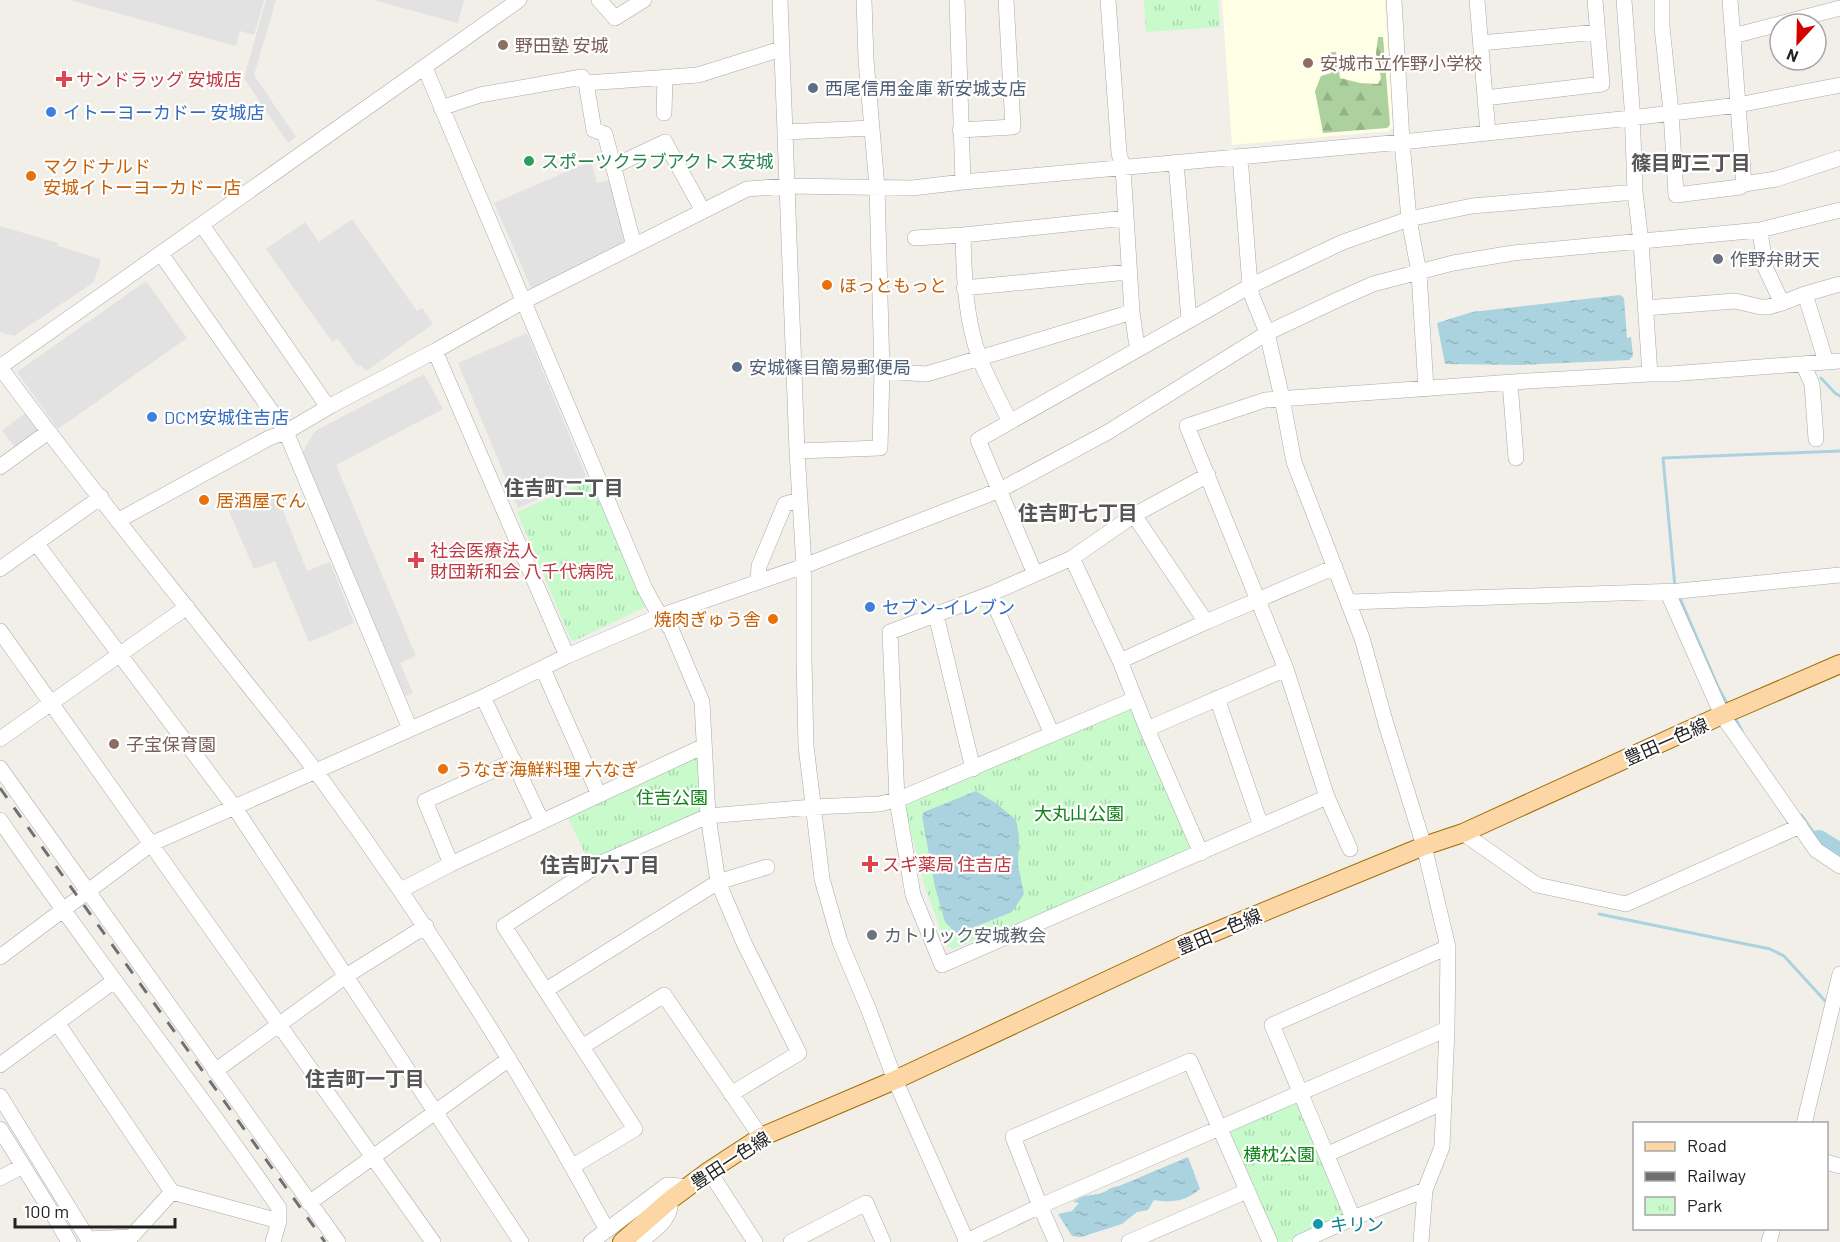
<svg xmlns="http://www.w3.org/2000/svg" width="1840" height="1242" viewBox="0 0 1840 1242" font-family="Barlow,'Noto Sans JP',sans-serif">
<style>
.education{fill:#ffffe5}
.forest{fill:url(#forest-firs)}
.park{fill:url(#park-tufts)}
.parking{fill:#e2e2e2}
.water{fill:url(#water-ripples)}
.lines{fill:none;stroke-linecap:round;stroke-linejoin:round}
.stream{stroke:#aad3df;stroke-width:3}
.river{stroke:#aad3df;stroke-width:20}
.minor-casing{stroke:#a9a9a9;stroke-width:16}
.major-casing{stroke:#a06b00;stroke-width:20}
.minor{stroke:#fff;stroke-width:15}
.major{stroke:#fcd6a4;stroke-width:18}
.rail{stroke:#707070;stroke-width:3;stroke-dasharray:12 12;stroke-linecap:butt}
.education-dot{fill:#8d6e63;stroke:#fff;stroke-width:2}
.health-dot{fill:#e0444e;stroke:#fff;stroke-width:2}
.service-dot{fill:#5c6f8a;stroke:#fff;stroke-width:2}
.shop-dot{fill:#3f7fe0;stroke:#fff;stroke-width:2}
.leisure-dot{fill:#2e9e5b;stroke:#fff;stroke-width:2}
.food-dot{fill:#e8710a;stroke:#fff;stroke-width:2}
.worship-dot{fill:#6b7280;stroke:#fff;stroke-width:2}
.culture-dot{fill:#0f9aa8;stroke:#fff;stroke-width:2}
.labels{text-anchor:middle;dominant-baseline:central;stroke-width:4.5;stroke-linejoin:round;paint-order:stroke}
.education-label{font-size:18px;fill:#785e54;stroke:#fff;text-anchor:start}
.health-label{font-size:18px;fill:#be3a42;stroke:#fff;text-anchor:start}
.service-label{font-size:18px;fill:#4e5e75;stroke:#fff;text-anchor:start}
.shop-label{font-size:18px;fill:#366cbe;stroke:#fff;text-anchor:start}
.leisure-label{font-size:18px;fill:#27864d;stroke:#fff;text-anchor:start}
.food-label{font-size:18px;fill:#c56008;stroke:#fff;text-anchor:start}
.worship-label{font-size:18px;fill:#5b616d;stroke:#fff;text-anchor:start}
.street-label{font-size:18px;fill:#222;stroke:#fff}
.park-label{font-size:18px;fill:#0c8416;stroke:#fff}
.culture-label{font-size:18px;fill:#0d838f;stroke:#fff;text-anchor:start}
.neighbourhood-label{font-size:20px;font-weight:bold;fill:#555;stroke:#fff}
</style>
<defs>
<pattern id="forest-firs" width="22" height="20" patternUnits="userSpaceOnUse" patternTransform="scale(1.5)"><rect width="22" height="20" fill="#add19e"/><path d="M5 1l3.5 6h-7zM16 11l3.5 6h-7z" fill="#95b388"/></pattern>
<pattern id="park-tufts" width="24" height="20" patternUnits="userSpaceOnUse" patternTransform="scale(1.5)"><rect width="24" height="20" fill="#c8facc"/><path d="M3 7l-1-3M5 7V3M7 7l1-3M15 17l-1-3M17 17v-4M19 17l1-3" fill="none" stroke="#acd6af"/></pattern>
<pattern id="water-ripples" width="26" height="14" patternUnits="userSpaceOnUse" patternTransform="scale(1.5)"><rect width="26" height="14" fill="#aad3df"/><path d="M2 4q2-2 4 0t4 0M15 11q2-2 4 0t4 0" fill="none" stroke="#92b5bf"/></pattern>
</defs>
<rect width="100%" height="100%" fill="#f2efe9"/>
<path class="education" d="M1222,0H1385L1393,126L1389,131L1232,145Z"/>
<path class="forest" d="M1378,37H1383L1390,125L1387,128L1323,133L1315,91L1321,76L1331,73V52H1336L1340,78L1360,83L1378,84L1381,78L1376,53Z"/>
<path class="park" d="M1144,0H1218L1220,27L1146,32Z
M593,479L647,606L574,641L571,640L517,512Z
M1130,706L1193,847L1190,851L1155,868L953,949L946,945L925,887L905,808L908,800Z
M701,751L704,815L590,864L566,814Z
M1294,1100L1299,1102L1346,1214L1287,1242H1275L1228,1133L1231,1128Z"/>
<path class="parking" d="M70,0H264L254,35L240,31L236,46Z
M266,0H276L254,75L296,137L288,143L244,78Z
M373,0H464L458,23Z
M591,161L597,183L613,179L628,240L532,290L494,203Z
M352,219L417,311L422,308L433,324L366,371L361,365L358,367L338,339L332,342L266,249L305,222L319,242Z
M0,226L58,243V246L101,259L94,282L14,336L0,332Z
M146,281L187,338L58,429L17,372Z
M527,333L587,478L518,508L458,363Z
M424,374L443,409L336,465L416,656L400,663L413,693L405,696L302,453L315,431Z
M26,413L41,432L17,450L2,430Z
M277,496L307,571L330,562L354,623L309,642L275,561L254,569L228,509L235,506L245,508Z"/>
<path class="water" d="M1620,295L1624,298L1627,338L1631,337L1633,356L1629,360L1521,365L1445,364L1437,323L1472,312Z
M976,791L997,804L1016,820L1019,836L1018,865L1024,894L1012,912L957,934L945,922L935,887L922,816L924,812Z
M1188,1157L1200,1189C1186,1201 1173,1203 1154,1200L1148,1210L1137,1212L1122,1224L1081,1237L1072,1236L1058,1214L1072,1211L1079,1203L1073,1202C1087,1192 1092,1197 1104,1192C1110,1189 1111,1187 1119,1186Z"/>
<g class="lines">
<path class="stream" d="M1821,378L1835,393L1840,396
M1675,587L1663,458L1840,451
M1679,596L1718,687L1728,705
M1734,716L1742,731
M1801,815L1819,840
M1599,914L1770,949L1784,956L1827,1003"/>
<path class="river" d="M1819,840L1840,853"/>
<g class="minor-casing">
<path id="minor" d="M599,0L615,18L644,0
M780,0L797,451L804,566V660L806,746L822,879L840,942L868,1008L895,1080L967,1242
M957,0L963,182
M1108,0L1119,153L1123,168L1132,312L1136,340L1139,348
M1394,0L1402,142L1409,219L1419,273L1426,389
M1477,0L1488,133
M1624,0L1632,107L1635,192L1641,242L1650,374
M1662,0V27L1671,112L1676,195L1740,187L1744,184L1776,179L1840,158
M1730,0L1744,184
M1733,36L1840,8
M1481,43L1598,32
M425,68L645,589L660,616L671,629L702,702L708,816L718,882L744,943L799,1053L731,1094
M1485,98L1602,84L1595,0
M441,108L480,95L582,77L586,83
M664,113L665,77
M960,130L1013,127L1006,0
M785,132L872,128
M1240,156L1250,286L1252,296L1267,333L1282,398L1294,462L1362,638L1386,724L1424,846L1448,947L1447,1029L1442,1147L1425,1190L1421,1242
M1176,162L1189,320
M614,166L665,142L703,211
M202,225L328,407
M1760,230L1765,267L1782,303L1805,294L1840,284
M963,235C964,276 965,319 980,359C988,380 1000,401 1010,422
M915,238L963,235L1126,218
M634,246L605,134L594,130L586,83L698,75L781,49
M161,254L286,432L410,729
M964,288L1128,272
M1805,294L1826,362
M1645,308L1735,301L1761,307H1768L1782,303
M435,351L567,656
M1803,364L1812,384L1816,439
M0,367C79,475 165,579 248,685C271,714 295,743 317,773C424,918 521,1071 607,1230
M0,367L519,0
M882,371L926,374L940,370L1132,312
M1510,383L1516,458
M797,451L880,448L882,371L877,187L866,60L864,0
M0,467L48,432
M1208,475L1134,515L1072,558L990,594L890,632L897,800L913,895L942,965L1327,797
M1134,515L1206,622
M119,520L269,438L286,432L332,405L435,351L522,302L747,189L787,186L912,188L963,182L1402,142L1631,118L1738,105L1840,85
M36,543L235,808L521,1242
M1072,558L1120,661L1147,729L1201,853
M0,569L101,497
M1035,574L978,440L1250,286L1343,242L1409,219L1472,206L1635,192
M758,581L759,566L785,504L800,500
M1667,591L1722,715L1816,850L1840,866
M990,594L1052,734
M1349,602L1679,591L1840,575
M936,615L973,769
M0,631L433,1242
M1120,661L1206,622L1335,567
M543,669L599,795
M483,697L542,822
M1217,698L1261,826
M1147,729L1286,669
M0,739L187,607
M0,768L338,1242
M0,820C90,952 189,1077 279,1208V1221L273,1242
M1463,833L1537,885L1626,904L1800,826
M1350,849L1327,797L1286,669L1187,426L1265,400L1528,381L1650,374H1670L1840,361
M451,864L425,801L514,761
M401,890L451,864L704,746
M0,957L151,844L483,697L567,656L660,616L804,566L1000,490L1108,432L1267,333L1337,300L1373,284L1453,263L1513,253L1760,230L1840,210
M546,990L718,882L767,867
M58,1024L172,1192L279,1221
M582,1047L664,995L761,1137
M0,1065L114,981
M215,1071L346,976L426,926
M0,1096L88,1239L131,1237L172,1192
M1804,1124L1840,974
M0,1129L54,1216L69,1242
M1328,1154L1444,1102
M1826,1162L1840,1166
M573,1166L635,1129L504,926L601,863L708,816L813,807L879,804L897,800L1135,699
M709,1171L755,1242
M0,1178L23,1166
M309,1203L509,1059
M1353,1218L1272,1025L1448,947
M591,1242L667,1185L680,1186L686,1189
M640,1242C653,1231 673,1219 670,1200
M791,1242L866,1203L883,1242
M965,1242L1040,1206L1447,1029
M1056,1242L1040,1206L1013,1137L1190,1061L1270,1242
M1129,1242L1247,1191
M1300,1242L1353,1218L1425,1190
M1769,1242L1773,1228"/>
</g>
<g class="major-casing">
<path id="major" d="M622,1242L670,1200L709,1171L761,1137L895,1080L1183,945L1424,846L1463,833L1722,715L1840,664"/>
</g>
<use href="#minor" class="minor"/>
<use href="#major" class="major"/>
<path class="rail" d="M0,788L325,1242"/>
</g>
<g class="education-dot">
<circle cx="503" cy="45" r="6"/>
<circle cx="1308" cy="63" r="6"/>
<circle cx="114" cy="744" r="6"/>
</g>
<g class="health-dot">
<path d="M61 70h6v6h6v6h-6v6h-6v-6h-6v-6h6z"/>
<path d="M413 551h6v6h6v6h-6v6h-6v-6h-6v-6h6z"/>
<path d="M867 855h6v6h6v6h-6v6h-6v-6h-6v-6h6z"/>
</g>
<g class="service-dot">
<circle cx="813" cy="88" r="6"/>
<circle cx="737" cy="367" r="6"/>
</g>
<g class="shop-dot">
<circle cx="51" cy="112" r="6"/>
<circle cx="152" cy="417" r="6"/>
<circle cx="870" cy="607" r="6"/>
</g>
<circle class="leisure-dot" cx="529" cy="161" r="6"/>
<g class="food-dot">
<circle cx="31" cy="176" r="6"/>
<circle cx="827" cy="285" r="6"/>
<circle cx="204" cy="500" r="6"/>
<circle cx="773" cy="619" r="6"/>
<circle cx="443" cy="769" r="6"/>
</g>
<g class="worship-dot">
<circle cx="1718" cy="259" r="6"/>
<circle cx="872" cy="935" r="6"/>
</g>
<circle class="culture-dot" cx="1318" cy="1224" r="6"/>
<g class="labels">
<g class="education-label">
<text x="515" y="45">野田塾 安城</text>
<text x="1320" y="63">安城市立作野小学校</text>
<text x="126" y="744">子宝保育園</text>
</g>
<g class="health-label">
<text x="76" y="79">サンドラッグ 安城店</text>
<text x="430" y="550">社会医療法人<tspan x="430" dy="21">財団新和会 八千代病院</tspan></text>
<text x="882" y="864">スギ薬局 住吉店</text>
</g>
<g class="service-label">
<text x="825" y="88">西尾信用金庫 新安城支店</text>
<text x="749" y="367">安城篠目簡易郵便局</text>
</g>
<g class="shop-label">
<text x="63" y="112">イトーヨーカドー 安城店</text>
<text x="164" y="417">DCM安城住吉店</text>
<text x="882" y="607">セブン-イレブン</text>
</g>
<g class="leisure-label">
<text x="541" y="161">スポーツクラブアクトス安城</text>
</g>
<g class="food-label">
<text x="43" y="166">マクドナルド<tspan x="43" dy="21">安城イトーヨーカドー店</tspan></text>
<text x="839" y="285">ほっともっと</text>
<text x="216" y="500">居酒屋でん</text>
<text x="761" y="619" text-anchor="end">焼肉ぎゅう舎</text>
<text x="455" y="769">うなぎ海鮮料理 六なぎ</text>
</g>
<g class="worship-label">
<text x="1730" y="259">作野弁財天</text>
<text x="884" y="935">カトリック安城教会</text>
</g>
<g class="street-label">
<text transform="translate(1666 741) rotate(-24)">豊田一色線</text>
<text transform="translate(1219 931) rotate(-23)">豊田一色線</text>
<text transform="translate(730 1160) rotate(-33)">豊田一色線</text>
</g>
<g class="park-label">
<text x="672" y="797">住吉公園</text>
<text x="1079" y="813">大丸山公園</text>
<text x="1279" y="1154">横枕公園</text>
</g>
<g class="culture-label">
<text x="1330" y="1224">キリン</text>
</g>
<g class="neighbourhood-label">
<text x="1691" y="162">篠目町三丁目</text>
<text x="564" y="487">住吉町二丁目</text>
<text x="1078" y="512">住吉町七丁目</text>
<text x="600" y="864">住吉町六丁目</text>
<text x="365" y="1078">住吉町一丁目</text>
</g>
</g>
<rect x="1633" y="1122" width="195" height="108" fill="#ffffff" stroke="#a7a7a7" stroke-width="1.5"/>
<rect x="1645" y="1142" width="30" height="9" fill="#fcd6a4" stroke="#a7a7a7" stroke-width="1.5"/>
<text x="1687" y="1152" font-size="18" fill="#222222">Road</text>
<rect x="1645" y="1172" width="30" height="9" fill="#707070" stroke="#a7a7a7" stroke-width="1.5"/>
<text x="1687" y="1182" font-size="18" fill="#222222">Railway</text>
<rect x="1645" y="1197" width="30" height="18" fill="url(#park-tufts)" stroke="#a7a7a7" stroke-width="1.5"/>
<text x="1687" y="1212" font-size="18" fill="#222222">Park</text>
<g transform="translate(1798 42) rotate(202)"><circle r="28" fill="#ffffff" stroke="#a7a7a7" stroke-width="1.5"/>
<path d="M0-4.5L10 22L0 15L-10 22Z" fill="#d40000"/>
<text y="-9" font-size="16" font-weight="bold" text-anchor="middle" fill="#222222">N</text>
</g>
<path d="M15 1218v9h160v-9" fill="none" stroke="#222222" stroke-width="3"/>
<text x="24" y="1218" font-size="18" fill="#222222" stroke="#ffffff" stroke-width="4.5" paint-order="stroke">100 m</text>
</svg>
